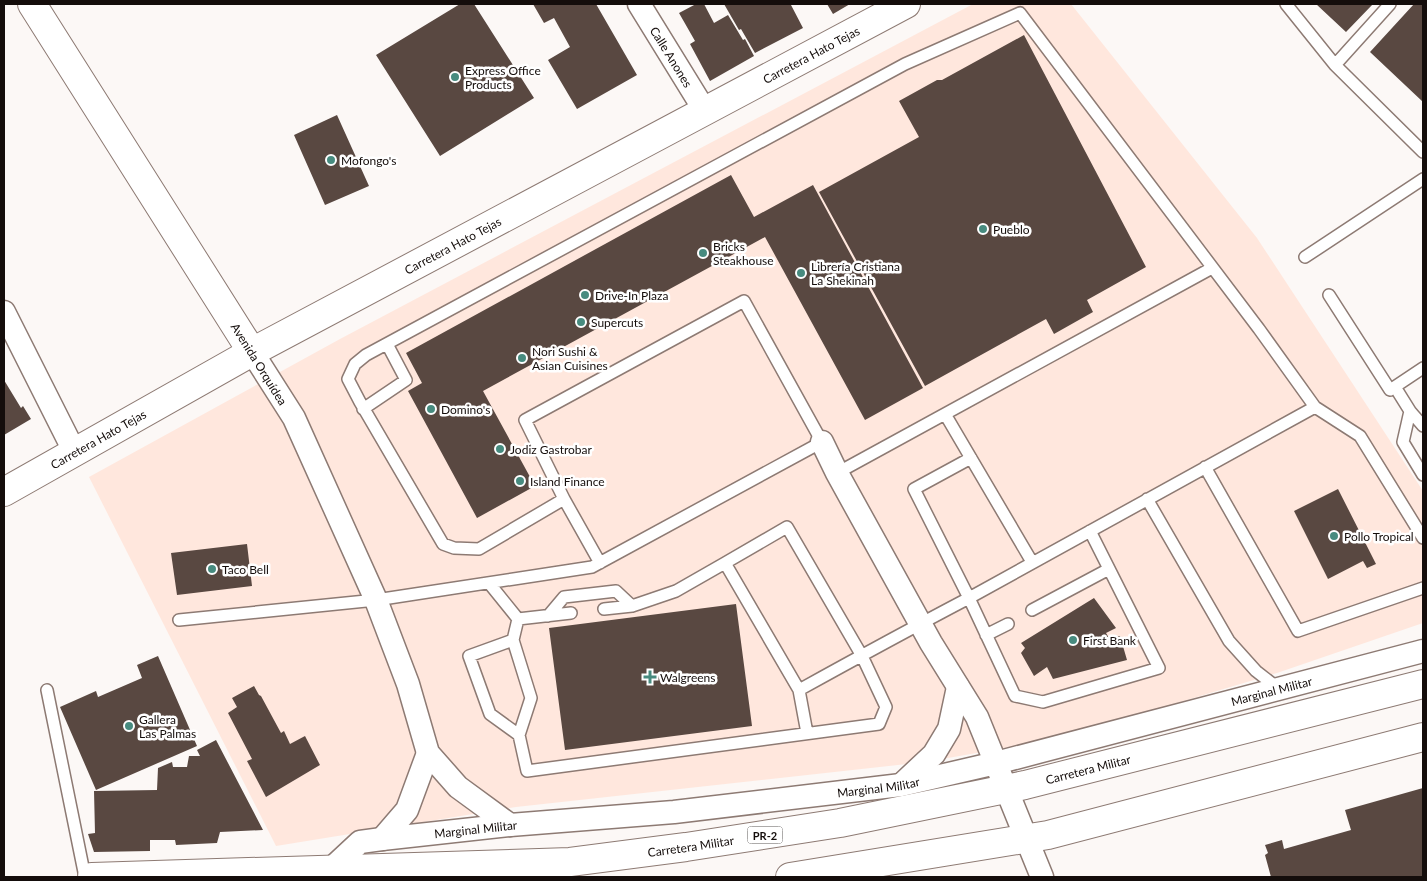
<svg xmlns="http://www.w3.org/2000/svg" width="1427" height="881" viewBox="0 0 1427 881" font-family="Lato,sans-serif">
<style>
.built{fill:#ffe7dd}
.building{fill:#594841}
.lines{fill:none;stroke-linecap:round;stroke-linejoin:round}
.service-casing{stroke:#8d7a73;stroke-width:14}
.minor-casing{stroke:#8d7a73;stroke-width:25}
.tertiary-casing{stroke:#8d7a73;stroke-width:30}
.primary-casing{stroke:#8d7a73;stroke-width:30}
.service{stroke:#fff;stroke-width:11}
.minor{stroke:#fff;stroke-width:22}
.tertiary{stroke:#fff;stroke-width:28}
.primary{stroke:#fff;stroke-width:28}
.poi-dot{fill:#478b7f;stroke:#fff;stroke-width:2}
.labels{text-anchor:middle;dominant-baseline:central;stroke-width:5;stroke-linejoin:round;paint-order:stroke}
.shield{fill:#fff;stroke:#5a5654;stroke-width:1}
.shield-label{font-size:11px;font-weight:bold;fill:#140d0b}
.street-label{font-size:12px;fill:#140d0b;stroke:#fff}
.poi-label{font-size:12px;fill:#140d0b;stroke:#fff;text-anchor:start}
</style>
<rect width="100%" height="100%" fill="#fcf8f6"/>
<path class="built" d="M973,4H1071L1257,238L1423,491V623L1277,673L1057,739L925,762L516,807L276,846L89,477L340,339Z"/>
<path class="building" d="M460,4H474L534,98L440,156L376,55Z
M533,4H596L637,75L577,109L548,60L570,47L554,18L544,23Z
M696,4H704L714,23L728,15L743,40L745,39L754,56L710,81L690,44L695,41L679,13Z
M724,4L791,5L803,28L755,53L741,29L739,30Z
M827,4H850L833,14Z
M1316,4H1373L1346,32Z
M1414,4H1423V102L1370,52Z
M1024,35L1146,267L1087,300L1093,312L1054,334L1046,319L925,386L819,192L919,137L899,101L937,80H942Z
M337,115L369,186L325,205L294,135Z
M731,175L754,217L813,185L923,388L865,420L765,237L483,391L535,486L477,518L408,391L422,383L406,353Z
M4,380L21,408L23,406L31,419L4,435Z
M1338,489L1376,564L1367,568L1363,561L1328,579L1294,511Z
M247,544L252,586L177,595L171,553Z
M1094,598L1116,628L1106,633L1109,638L1120,636L1127,660L1053,679L1047,667L1034,676L1021,653L1025,648L1021,643Z
M736,604L752,726L565,750L549,628Z
M158,656L197,746L96,790L60,707L96,691L98,697L142,678L137,665Z
M254,686L259,695L261,696L281,733L284,731L290,744L305,736L320,765L266,797L247,761L252,759L228,713L237,707L232,698Z
M216,740L263,830L220,832L217,843L176,845L175,840H150V851L94,852L88,834L95,833L94,791L157,790L158,768L172,762L173,767H187L189,756H200L197,750Z
M1423,788V877H1271L1265,855L1268,853L1265,845L1282,840L1284,849L1351,830L1345,810Z"/>
<g class="lines">
<g class="service-casing">
<path id="service" d="M1286,4L1335,65L1423,152
M1335,65L1390,4
M1305,257L1423,179
M1329,295L1390,390L1423,368
M1395,387L1410,411L1403,442L1423,475
M363,409L406,380L387,344
M1410,411L1423,426
M945,414L1032,562
M971,458L914,489L969,598L1015,696L1043,702L1159,668L1090,531
M1205,467L1298,631L1423,588
M837,473L1212,268
M1147,499L1229,641L1256,671L1279,689
M600,563L564,499L479,549L454,548L443,544L360,402L348,379L355,364L366,355L905,64L1020,13L1259,329L1315,407
M489,583L518,619L513,640
M604,609L632,606L676,591L725,563
M1032,610L1109,569
M548,616L564,597L616,591L632,606
M518,619L571,613
M179,620L376,600L592,567L822,442L744,301L525,420L564,499
M986,635L1008,624
M47,690L85,877
M799,690L807,733
M519,735L531,698L513,640L469,656L490,714L519,735L527,771L879,724L886,707L862,656L787,527L725,563L799,690C855,659 912,628 969,598L1315,407L1360,436L1423,538"/>
</g>
<g class="minor-casing">
<g id="minor">
<path id="s1" d="M639,4L705,111"/>
<path d="M4,312L74,451"/>
<path d="M252,352L294,418L376,600L408,684L428,753L458,787L510,825"/>
<path d="M822,442L837,473L931,643L977,717L1042,877"/>
<path d="M902,784L934,754L949,729L958,687"/>
<path d="M382,839L407,810L428,753"/>
<path id="s2" d="M331,869L360,842L382,839L510,825L674,812L901,785L996,763L1423,651"/>
</g>
</g>
<g class="tertiary-casing">
<g id="tertiary">
<path d="M32,4L252,352"/>
<path id="s3" d="M4,492L252,352L906,4"/>
</g>
</g>
<g class="primary-casing">
<g id="primary">
<path id="s4" d="M92,877L570,862L686,847L840,823L1025,785L1423,684"/>
<path d="M790,877L1048,835L1423,737"/>
</g>
</g>
<use href="#service" class="service"/>
<use href="#minor" class="minor"/>
<use href="#tertiary" class="tertiary"/>
<use href="#primary" class="primary"/>
</g>
<g class="poi-dot">
<circle cx="455" cy="77" r="5"/>
<circle cx="331" cy="160" r="5"/>
<circle cx="983" cy="229" r="5"/>
<circle cx="703" cy="253" r="5"/>
<circle cx="801" cy="273" r="5"/>
<circle cx="585" cy="295" r="5"/>
<circle cx="581" cy="322" r="5"/>
<circle cx="522" cy="358" r="5"/>
<circle cx="431" cy="409" r="5"/>
<circle cx="500" cy="449" r="5"/>
<circle cx="520" cy="481" r="5"/>
<circle cx="1334" cy="536" r="5"/>
<circle cx="212" cy="569" r="5"/>
<circle cx="1073" cy="640" r="5"/>
<path d="M647.5 669.5h5v5h5v5h-5v5h-5v-5h-5v-5h5z"/>
<circle cx="129" cy="726" r="5"/>
</g>
<g class="labels">
<rect class="shield" x="747.5" y="826.5" width="35" height="17" rx="4"/>
<g class="shield-label">
<text x="765" y="835">PR-2</text>
</g>
<g class="street-label">
<text stroke="none"><textPath href="#s3" startOffset="918">Carretera Hato Tejas</textPath></text>
<text stroke="none"><textPath href="#s1" startOffset="62">Calle Anones</textPath></text>
<text stroke="none"><textPath href="#s3" startOffset="512">Carretera Hato Tejas</textPath></text>
<text transform="translate(259 364) rotate(58)">Avenida Orquídea</text>
<text stroke="none"><textPath href="#s3" startOffset="108">Carretera Hato Tejas</textPath></text>
<text stroke="none"><textPath href="#s2" startOffset="966">Marginal Militar</textPath></text>
<text stroke="none"><textPath href="#s4" startOffset="1005">Carretera Militar</textPath></text>
<text stroke="none"><textPath href="#s2" startOffset="561">Marginal Militar</textPath></text>
<text stroke="none"><textPath href="#s2" startOffset="156">Marginal Militar</textPath></text>
<text stroke="none"><textPath href="#s4" startOffset="600">Carretera Militar</textPath></text>
</g>
<g class="poi-label">
<text x="465" y="70">Express Office<tspan x="465" dy="14">Products</tspan></text>
<text x="341" y="160">Mofongo's</text>
<text x="993" y="229">Pueblo</text>
<text x="713" y="246">Bricks<tspan x="713" dy="14">Steakhouse</tspan></text>
<text x="811" y="266">Librería Cristiana<tspan x="811" dy="14">La Shekinah</tspan></text>
<text x="595" y="295">Drive-In Plaza</text>
<text x="591" y="322">Supercuts</text>
<text x="532" y="351">Nori Sushi &amp;<tspan x="532" dy="14">Asian Cuisines</tspan></text>
<text x="441" y="409">Domino's</text>
<text x="510" y="449">Jodiz Gastrobar</text>
<text x="530" y="481">Island Finance</text>
<text x="1344" y="536">Pollo Tropical</text>
<text x="222" y="569">Taco Bell</text>
<text x="1083" y="640">First Bank</text>
<text x="660" y="677">Walgreens</text>
<text x="139" y="719">Gallera<tspan x="139" dy="14">Las Palmas</tspan></text>
</g>
</g>
<rect width="1427" height="881" fill="none" stroke="#140d0b" stroke-width="10"/>
</svg>
